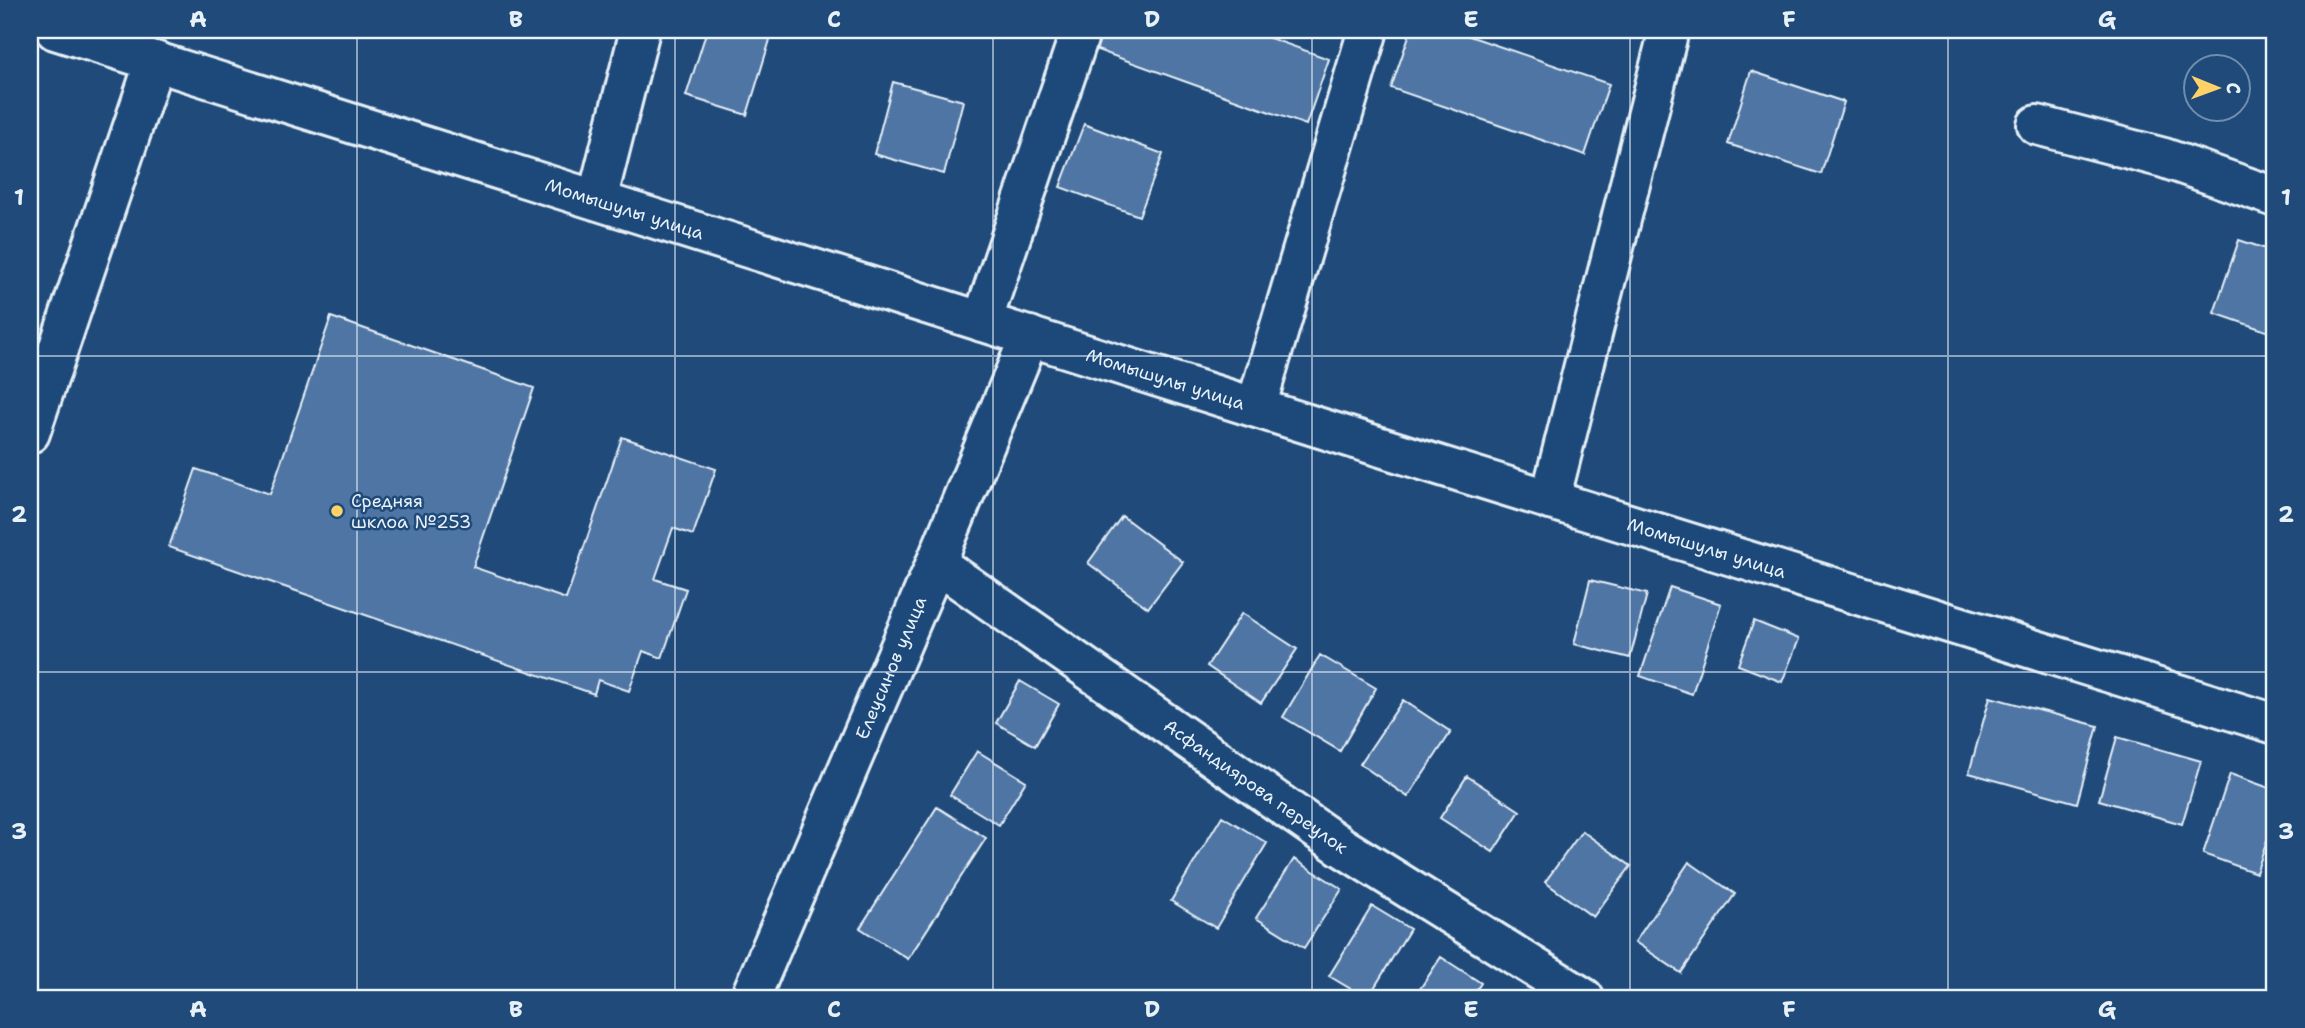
<svg xmlns="http://www.w3.org/2000/svg" width="2305" height="1028" viewBox="0 0 2305 1028" font-family="'Shantell Sans',sans-serif">
<style>
.building{fill:#4f75a4;stroke:#e8f1f8;stroke-width:2}
.lines{fill:none;stroke-linecap:round;stroke-linejoin:round}
.minor-casing{stroke:#e8f1f8;stroke-width:44}
.minor{stroke:#1f4a7a;stroke-width:38}
.grid{fill:none;stroke:#e8f1f8;stroke-width:2;stroke-opacity:0.55}
.poi-dot{fill:#ffd166;stroke:#1f4a7a;stroke-width:2.5}
.labels{text-anchor:middle;dominant-baseline:central;stroke-width:5;stroke-linejoin:round;paint-order:stroke}
.street-label{font-size:18px;fill:#e8f1f8;stroke:#1f4a7a}
.poi-label{font-size:18px;fill:#e8f1f8;stroke:#1f4a7a;text-anchor:start}
.neatline{fill:none;stroke:#e8f1f8;stroke-width:2.5}
.grid-label{font-size:23px;text-anchor:middle;font-weight:bold;fill:#e8f1f8}
</style>
<rect width="100%" height="100%" fill="#1f4a7a"/>
<filter id="ink" filterUnits="userSpaceOnUse"><feTurbulence type="fractalNoise" baseFrequency=".0143" numOctaves="2"/><feDisplacementMap in="SourceGraphic" scale="14" xChannelSelector="R" yChannelSelector="G"/><feConvolveMatrix kernelMatrix="1 2 1 2 8 2 1 2 1" color-interpolation-filters="sRGB"/></filter>
<g filter="url(#ink)">
<path class="building" d="M707,30H773L747,115L686,96Z
M1092,30H1247L1329,59L1306,125L1086,46Z
M1411,30H1452L1609,84L1585,155L1391,88Z
M1751,71L1844,102L1821,174L1728,144Z
M893,82L963,101L944,174L874,154Z
M1084,124L1163,154L1139,216L1060,187Z
M2239,240L2275,252V334L2214,313Z
M331,317L534,388L473,567L566,599L622,437L716,469L693,535L673,528L655,579L686,589L662,658L643,651L629,691L598,680L594,694L169,547L196,469L270,494Z
M1122,516L1183,562L1148,608L1088,563Z
M1590,580L1647,594L1630,658L1574,644Z
M1670,587L1721,604L1692,694L1640,676Z
M1242,613L1297,649L1261,703L1207,666Z
M1754,621L1799,639L1782,682L1738,665Z
M1320,655L1376,688L1340,751L1283,717Z
M1020,681L1059,704L1035,746L996,723Z
M1990,697L2098,726L2077,803L1969,773Z
M1403,700L1451,732L1408,797L1360,764Z
M2117,737L2201,761L2182,824L2099,800Z
M977,751L1026,781L999,825L950,795Z
M2230,774L2275,790V818L2256,873L2203,854Z
M1467,776L1520,811L1493,852L1440,818Z
M937,807L986,838L908,959L860,928Z
M1222,816L1267,843L1216,928L1171,901Z
M1582,831L1631,866L1593,917L1545,882Z
M1294,859L1342,889L1304,948L1256,918Z
M1689,862L1735,894L1681,973L1635,942Z
M1372,906L1410,929L1368,998H1366L1329,976Z
M1441,957L1481,983L1471,998H1414Z"/>
<g class="lines">
<g class="minor-casing">
<g id="minor">
<path id="s1" d="M55,30L1422,460L2275,724"/>
<path d="M2037,125L2164,158L2275,197"/>
<path d="M597,200L640,30"/>
<path d="M982,322L1081,30"/>
<path d="M1256,407L1368,30"/>
<path d="M30,433L155,61"/>
<path d="M1550,500L1669,30"/>
<path id="s2" d="M936,563L1342,847L1584,998"/>
<path id="s3" d="M750,998L936,563L1030,336"/>
</g>
</g>
<use href="#minor" class="minor"/>
</g>
</g>
<path class="grid" d="M357,30V998M675,30V998M993,30V998M1312,30V998M1630,30V998M1948,30V998M30,356H2275M30,672H2275"/>
<circle class="poi-dot" cx="337" cy="511" r="7"/>
<g class="labels">
<g class="street-label">
<text stroke="none"><textPath href="#s1" startOffset="597">Момышулы улица</textPath></text>
<text stroke="none"><textPath href="#s1" startOffset="1164">Момышулы улица</textPath></text>
<text stroke="none"><textPath href="#s1" startOffset="1731">Момышулы улица</textPath></text>
<text stroke="none"><textPath href="#s3" startOffset="359">Елеусинов улица</textPath></text>
<text stroke="none"><textPath href="#s2" startOffset="390">Асфандиярова переулок</textPath></text>
</g>
<g class="poi-label">
<text x="351" y="501">Средняя<tspan x="351" dy="21">шклоа №253</tspan></text>
</g>
</g>
<rect width="2305" height="1028" fill="none" stroke="#1f4a7a" stroke-width="77"/>
<g transform="translate(2217 88) rotate(91)"><circle r="33" fill="#1f4a7a" stroke="#6f8dac" stroke-width="2"/>
<path d="M0-5L12 26L0 18L-12 26Z" fill="#ffd166"/>
<text y="-10" font-size="19" font-weight="bold" text-anchor="middle" fill="#e8f1f8">С</text>
</g>
<rect x="38" y="38" width="2228" height="952" class="neatline"/>
<g class="grid-label">
<text x="198" y="27">A</text>
<text x="516" y="27">B</text>
<text x="834" y="27">C</text>
<text x="1152" y="27">D</text>
<text x="1471" y="27">E</text>
<text x="1789" y="27">F</text>
<text x="2107" y="27">G</text>
<text x="19" y="205">1</text>
<text x="2286" y="205">1</text>
<text x="19" y="522">2</text>
<text x="2286" y="522">2</text>
<text x="19" y="839">3</text>
<text x="2286" y="839">3</text>
<text x="198" y="1017">A</text>
<text x="516" y="1017">B</text>
<text x="834" y="1017">C</text>
<text x="1152" y="1017">D</text>
<text x="1471" y="1017">E</text>
<text x="1789" y="1017">F</text>
<text x="2107" y="1017">G</text>
</g>
</svg>
